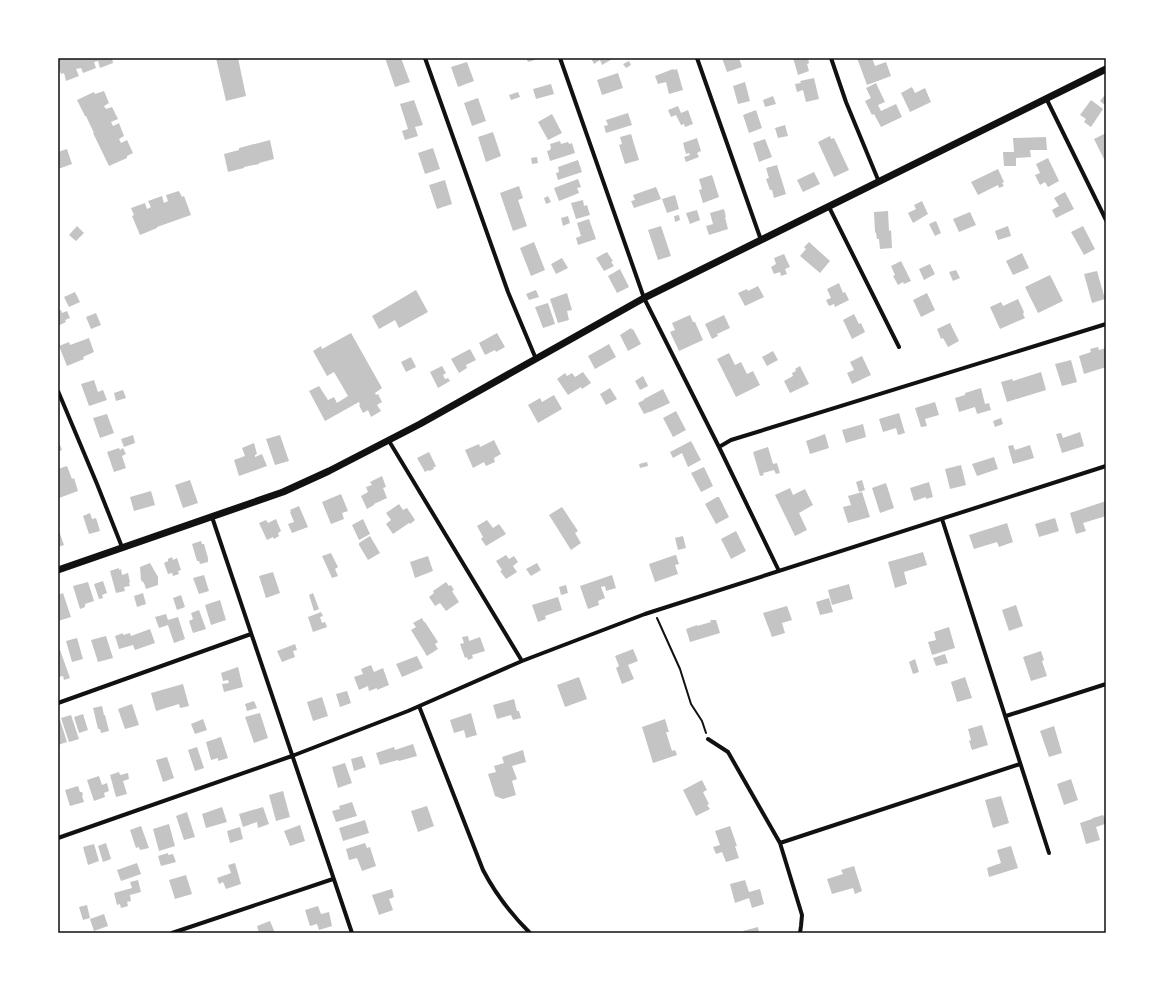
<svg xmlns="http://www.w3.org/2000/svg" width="1164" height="991" viewBox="0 0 1164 991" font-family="'Work Sans',sans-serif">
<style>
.building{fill:#c4c4c4}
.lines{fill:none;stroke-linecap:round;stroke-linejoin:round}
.path{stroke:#111;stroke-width:2}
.minor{stroke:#111;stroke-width:4}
.tertiary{stroke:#111;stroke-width:7}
.neatline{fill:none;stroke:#111;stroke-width:1.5}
</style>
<rect width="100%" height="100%" fill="#fff"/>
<path class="building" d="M58,58H112L113,63L100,68L98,61L94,62L96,68L83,73L81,68L76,69L79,76L66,81L64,73L61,74L58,66Z
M216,58H238L246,96L226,101Z
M385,58H401L410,82L395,87Z
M526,58H541L528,62Z
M591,58H614L602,65L600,60L594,64Z
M722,58H739L742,67L727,72Z
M793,58H808L809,63L807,64L809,71L798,75Z
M857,58H872L875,66L886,62L891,76L867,85Z
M629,61L631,65L626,68L623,64Z
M467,62L474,81L458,87L451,67Z
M673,69L674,70L677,69L683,90L669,94L666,82L658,84L655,76Z
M618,73L623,88L602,95L597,80Z
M814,78L819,99L806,102L803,90L797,92L795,84L801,83L800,81Z
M745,82L750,101L738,104L733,86Z
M876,83L885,102L878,105L881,111L896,104L902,117L881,127L874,114L872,115L865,101L871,98L866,88Z
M551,84L554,94L536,99L533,89Z
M912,87L915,93L925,88L931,102L910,112L901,93Z
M104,91L109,103L104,106L106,109L112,107L118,119L111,122L113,126L119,123L124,136L119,139L121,143L127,140L133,153L127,156V158L109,166L93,133H94L86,116H85L77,100L94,92L95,94Z
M518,92L520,97L511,100L509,95Z
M773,96L776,104L765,107L763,100Z
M1104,96L1106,98V106L1100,101Z
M478,98L486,121L472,126L464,103Z
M414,100L423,125L415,127L418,136L405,140L402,131L408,129L400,104Z
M1091,100L1103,109L1091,127L1084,122L1086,119L1080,115Z
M678,106L681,113L688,110L693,124L685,127L684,124L681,125L676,115L671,117L668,110Z
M756,110L762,128L749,133L743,115Z
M628,113L632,125L606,133L604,126L608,125L606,120Z
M552,114L562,133L548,140L538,122Z
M785,125L788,136L778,138L775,128Z
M493,132L501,156L486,162L478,137Z
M1106,133V161H1105L1094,139Z
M631,134L639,160L625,164L619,145L622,144L620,137Z
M830,136L831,139L834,138L849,170L834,177L818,142Z
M1046,137L1047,150H1030L1031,157L1016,158V166H1004L1003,152H1014L1013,138Z
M697,138L701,151L697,153L699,157L686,162L684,157L690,155L689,153L686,154L683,143Z
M765,139L772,157L759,162L753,143Z
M270,140L274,159L259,163V164L244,167V168L228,172L224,154L239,150V148Z
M560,141L561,144L568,142L569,144L572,143L575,153L550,161L547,151L550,150L551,148L550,144Z
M433,148L440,169L425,174L418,153Z
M67,149L72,164L58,169V152Z
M537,157L538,163L532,164L531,158Z
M1048,158L1059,181L1048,187L1045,182L1040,185L1035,175L1040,173L1036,164Z
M578,160L582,172L558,180L556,173L559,172L558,167Z
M777,165L786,194L774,198L772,190H770L766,179L769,178L766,168Z
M998,169L1004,182L1002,183L1004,186L999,188L998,185L978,195L971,182Z
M814,172L820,184L803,192L797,180Z
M712,175L719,197L703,203L699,190L702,189L699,179Z
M578,179L581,187L577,188L579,193L559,201L554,188Z
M445,180L452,204L437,209L429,185Z
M519,186L523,198L518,200L527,226L513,231L500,193Z
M656,187L661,199L634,208L631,201L635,200L633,195Z
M179,191L182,197L184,196L191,215L157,227V228L140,235L132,216L134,215L131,208L145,203L147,209L151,207L148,201L162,196L164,203L168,201L166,195Z
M1065,192L1074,209L1056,218L1052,210L1059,206L1054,198Z
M675,195L679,209L667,213L662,199Z
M548,196L551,202L546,204L544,198Z
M583,200L584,206L587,205L590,215L576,219L571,203Z
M922,201L928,214L913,223L908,213L916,209L914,205Z
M724,209L726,217H725L728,229L709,235L706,226L713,224L710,213Z
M697,210L700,220L690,224L686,213Z
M888,211L889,231L891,230L892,248L880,249L879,239H877L876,233L875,232L874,212Z
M970,212L976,225L959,232L953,219Z
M679,215L680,220L675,222L674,216Z
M568,216L570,223L563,226L561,218Z
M589,219L596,239L578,245L576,238L581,236L577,223Z
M936,221L941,233L935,236L929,224Z
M77,226L84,233L76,241L69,235Z
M661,226L671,256L658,260L648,230Z
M1008,226L1011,236L998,240L995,231Z
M1083,226L1095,249L1084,255L1071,232Z
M534,242L545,270L531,276L520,248Z
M809,242L830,261L820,273L800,256L806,249L804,247Z
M607,252L613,261L611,262L614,266L604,271L596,258Z
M1022,253L1029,268L1013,275L1006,261Z
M784,254L790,267L785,269L787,274L781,276L780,272L774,274L771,267L776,264L774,258Z
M562,258L568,268L556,274L551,264Z
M901,261L911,281L904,284L903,282L898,285L893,276L895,275L891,266Z
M930,264L935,274L924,280L919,269Z
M620,269L629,287L617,293L608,276Z
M956,270L960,278L953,281L949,272Z
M1097,271L1105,299L1092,303L1084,274Z
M1050,275L1063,301L1038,313L1025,287Z
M839,283L843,293L845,292L849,300L835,307L834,304L829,306L826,300L831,298L827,289Z
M758,286L764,297L745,306L738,293L747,289L748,291Z
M416,290L428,312L399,328L395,320L379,329L372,316Z
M536,290L539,297L529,300L526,294Z
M75,292L80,302L69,307L64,297Z
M567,293L572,310L567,311L569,320L558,323L550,299Z
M927,293L935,310L921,317L913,300Z
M1018,299L1024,312L1023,314L1025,318L1000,329L990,307L1001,302L1003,306Z
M548,303L555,324L543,328L535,307Z
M61,310L62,313L67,311L70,318L65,320L66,322L58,326V311Z
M96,313L101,325L91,329L86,317Z
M854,314L859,324L861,323L865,332L852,339L843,320Z
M690,315L693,322H695L703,340L679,351L670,332L675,330L672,323Z
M724,315L730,328L717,334L718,336L712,339L705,324Z
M950,323L959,341L948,347L943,338L941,339L937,329Z
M631,328L632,330L633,329L641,344L628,351L620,335Z
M351,333L382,388L375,393L376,395L378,394L382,402L377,405L381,411L371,417L368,410L363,413L359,405H360L359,402L325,421L309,391L319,386L328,400L334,397L337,403L348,396L334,372L327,376L313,351L321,346L322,349Z
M497,333L505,347L496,352L495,350L485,355L479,343Z
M89,338L94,352L83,357L84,359L67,366L59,346L69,342L70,345Z
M609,344L616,357L595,369L588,356Z
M1098,347L1099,350L1106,348V367L1084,374L1079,356L1091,352L1090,349Z
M470,349L476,360L466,365L467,368L459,373L451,359Z
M773,351L778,360L767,366L762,357Z
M729,353L735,365L741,362L747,374L753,371L760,385L736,397L717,359Z
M862,356L871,375L852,384L847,373L854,370L850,362Z
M411,357L416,367L406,372L401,362Z
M1071,360L1077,382L1062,386L1055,364Z
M442,366L446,373L443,375L445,379L448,378L450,381L438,388L430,372Z
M800,366L809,384L790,393L784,381L793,376L792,373L796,371L795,369Z
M583,372L591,383L582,389L581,387L568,395L557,379L565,373L567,376L572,373L575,377Z
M1041,372L1046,390L1007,402L1001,382L1012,379L1013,381Z
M643,376L648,386L640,390L635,381Z
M94,380L98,392L103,390L107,400L89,406L81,384Z
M610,388L617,399L606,405L600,394Z
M981,388L985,404L989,403L991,410L977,414L975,407L959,412L955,398L965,395V393Z
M663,389L670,403L650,412H649L644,414L638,403L644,400V399Z
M123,390L126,398L116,401L114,393Z
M554,395L562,409L538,423L528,405L540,398L542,402Z
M935,402L939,415L925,419L927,426L921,427L915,408Z
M676,411L686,430L673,437L663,418Z
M899,413L905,433L898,435L896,428L883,432L879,419Z
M107,414L114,433L100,438L93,418Z
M1001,418L1003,424L995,427L993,421Z
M863,424L866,437L846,443L842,430Z
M1080,432L1084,446L1062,453L1056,434L1061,433L1063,438Z
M825,434L829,448L810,454L806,441Z
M133,435L135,443L124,447L121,439Z
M280,435L289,461L275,465L266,439Z
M58,440L62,450L58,452Z
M494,440L501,454L494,458L495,462L486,466L484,462L473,468L465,450L479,444L480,447Z
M691,441L701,460L688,467L682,453L673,458L670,452Z
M254,443L257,454L255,455V457L262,454L267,466L239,476L234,460L245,456L242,448Z
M1013,445L1015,450L1030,445L1034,458L1013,464L1008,446Z
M768,447L773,464L777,463L780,473L776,474L774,470L763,473L764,475L760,476L753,452Z
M119,448L120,450L123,448L126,454L122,456L126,468L114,472L107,452Z
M429,452L436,466L433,468L434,469L429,471L428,470L425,472L417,458Z
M994,457L998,469L977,476L972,464Z
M647,462L648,466L640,468L639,464Z
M961,465L966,485L950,489L945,469Z
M67,466L72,479L74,478L78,491L59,498L58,469Z
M704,467L713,486L701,492L691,473Z
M382,476L386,487L383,488L387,498L374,504V505L367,509L361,496L368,492L366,487L372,485L370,482Z
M190,480L198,503L183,508L175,485Z
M862,480L865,490L859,492L856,482Z
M929,482L933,497L926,499V497L914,501L910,488Z
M886,483L894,508L880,513L872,488Z
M790,488L793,495L805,489L813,505L799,513L807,530L795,536L775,495Z
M151,491L155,505L134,511L130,497Z
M862,492L870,517L848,523L843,507L851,505L848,496Z
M341,494L348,511L342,513L344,519L331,524L322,502Z
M717,497H719L729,517L716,524L705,504Z
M1106,501V516L1083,523L1086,531L1076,534L1070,513Z
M399,504L403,510L407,508L415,520L410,524L409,523L393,534L386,524L391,520L386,513Z
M299,506L308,527L292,533L288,524L294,522L290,512H291L290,510Z
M562,507L578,531L575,533L581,543L571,550L549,515Z
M90,513L92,519L96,518L100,531L89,534L83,516Z
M1055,518L1059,531L1039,537L1035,524Z
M276,519L281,531L278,533L279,536L274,539L273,537L267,540L259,523L266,520L268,523Z
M363,519L370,534L359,540L352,525Z
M487,520L493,528L499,524L506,534L486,546L481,539L483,537L477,526Z
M1007,523L1013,542L999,547L997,542L974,549L969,535Z
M58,528L64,545L58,547Z
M736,531L746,551L731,559L721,539Z
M370,536L380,553L368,560L359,545V543Z
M683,536L686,548L678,550L675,538Z
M201,541L202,544H204L208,558V562L200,564L199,561H197L192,544Z
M923,552L927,565L904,572L907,584L895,588L888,562Z
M331,553L338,567L335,569L338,576L332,578L322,556Z
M506,555L509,559L514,556L518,562L513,566L517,572L506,579L500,571L502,570L496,561Z
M675,555H676L679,564L675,565L678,574L655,582L649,564Z
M428,556L433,571L415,578L410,562Z
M172,557L173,560L177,558L181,570L178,571L179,574L173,576L172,573L168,574L164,563L168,561V559Z
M150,563L158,577V585L146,589L144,583L141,580L140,567Z
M537,563L541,570L531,576L526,569Z
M119,568V570L121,569L122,575L128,573L130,582L129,583L130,586L124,587L125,591L116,593L110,571Z
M273,572L280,593L266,598L259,576Z
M204,575L209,591L199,594L193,578Z
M612,575L616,588L606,591L605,586L601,587L605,598L598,601L599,605L588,609L580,586Z
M103,581L107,593L102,595L103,598L99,599L94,584Z
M88,582L94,601L85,604V607L80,609L73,586Z
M446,582L449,586L451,585L454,590L452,591L459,602L446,611L440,603L435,606L429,597L434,593L433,591Z
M849,584L853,599L832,605L828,590Z
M566,585L568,593L561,595L559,587Z
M63,593L71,617L58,621V595Z
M143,593L146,604L137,607L134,596Z
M313,593L319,609L314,611L309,595Z
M181,595L185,607L177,610L173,598Z
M558,597L562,610L545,616L546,619L538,622L532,605Z
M829,598L833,612L820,615L816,602Z
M220,600L226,620L211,625L205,605Z
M1016,605L1023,626L1009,631L1002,610Z
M787,606L792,620L782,623L785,633L772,637L763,613Z
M199,610L206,629L193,633L189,621L193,619L191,613Z
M321,612L323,616L320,617L322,623L325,622L327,627L313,632L308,617Z
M166,614L168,620L178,617L185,639L174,643L168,625L159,628L155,617Z
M422,618L424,622H425L438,642L435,644L438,649L427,656L411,630L416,627L413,623Z
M710,620H716L720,633L690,642L686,629L697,625V626L711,622Z
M949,627L955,648L932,655L928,642L936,640L934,632Z
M150,629L155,643L135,650L133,645L119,649L115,636L123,633V635L130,633L131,636Z
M106,636L113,658L98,662L91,640Z
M468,636L469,641L480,637L485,651L472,655L473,658L468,660L467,657L465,658L460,644L464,643L462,637Z
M77,638L83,659L72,662L66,641Z
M295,644L297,650L293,651L295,657L282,662L277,651Z
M633,649L638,661L628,665L634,679L622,684L616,668L619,666L615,656Z
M58,650H60L70,678L64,680L63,676L58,677Z
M1041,651L1044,660L1042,661L1047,676L1031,681L1023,657Z
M945,654L948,663L936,666L933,658Z
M417,656L423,668L402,677L396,664Z
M915,659L919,672L913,674L909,662Z
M371,665L374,672L383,668L389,685L377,690V688L369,691L368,686L359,690L354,677L363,674L361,669Z
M238,667L243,687L224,692L222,684L229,683L228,680L223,681L221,673Z
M579,677L587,699L565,707L557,685Z
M965,677L972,698L957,702L951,682Z
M183,684L189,706L180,708L179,704L156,711L151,693Z
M347,691L351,703L340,707L336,694Z
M322,697L328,716L313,721L307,702Z
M514,699L517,711H519L521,718L513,720L511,715L497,719L493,705Z
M254,701L257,708L247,711L245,704Z
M132,704L139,725L125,729L118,709Z
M102,706L104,715H105L109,731L101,733L100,729H98L93,708Z
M260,713L268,738L254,743L245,717Z
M471,713L477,735L466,738L464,730L454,733L450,720Z
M83,714L88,730L79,733L74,717Z
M71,715L79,739L69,742L61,718Z
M203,719L207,730L195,734L191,724Z
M665,719L669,732H666L672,751L675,750L677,755L653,763L642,727Z
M60,720L67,742L58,745V721Z
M982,725L988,745L972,750L969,741L971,740L968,729Z
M1054,726L1062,753L1049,757L1040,731Z
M221,737L228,758L218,761V758L211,760L206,742Z
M413,744L417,756L399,761L398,760L380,765L376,753L394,747L395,750Z
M197,747L204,768L195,771L188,750Z
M523,750L526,762L512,766L517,779L512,781L516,795L503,799L495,796L488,774L496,772L494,766L504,763L502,757Z
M362,756L366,767L354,771L351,759Z
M167,757L174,778L163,782L156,760Z
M345,763L352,783L338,788L332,767Z
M119,772L120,775L128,773L129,779L123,781L127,794L116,797L110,775Z
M99,776L102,785L107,783L109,791L104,793L105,797L94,801L87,780Z
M1071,779L1078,800L1064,805L1057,784Z
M702,780L707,790L703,792L709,804L707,805L710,809L696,816L683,790Z
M78,786L80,792H82L83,795L82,796L84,802L70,806L65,790Z
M283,791L290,817L276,821L269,795Z
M1001,796L1009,823L993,828L985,800Z
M352,802L357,816L336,822L332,811L340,809L339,806Z
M427,806L434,826L418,832L411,811Z
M222,807L227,822L206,828L202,814Z
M263,807L269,824L258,828L257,822L243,827L239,814Z
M187,812L195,837L184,840L176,816Z
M1103,815L1105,818V824L1096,827L1100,840L1086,844L1080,823L1092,819L1093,818Z
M365,820L369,833L343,841L339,828Z
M169,824L175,846L159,851L153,829Z
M300,825L305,841L290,846L284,831Z
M141,826L149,848L140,850L139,847L136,848L130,830Z
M730,826L737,846H735L739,858L726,862L722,852L716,854L713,847L720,845L715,831Z
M240,827L243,839L230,843L227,831Z
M106,843L111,859L103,862L98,846Z
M365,843L367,848L370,847L376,866L362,871L357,858L349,860L346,849Z
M94,844L99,861L88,865L83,847Z
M1011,846L1018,868L989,877L987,868L1001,863L997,850Z
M168,853V855L173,854L176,862L161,866L158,856Z
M137,863L141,874L121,881L117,870Z
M235,863L241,884L226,889L223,882L219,884L217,878L231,873L228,865Z
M854,866L862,891L855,894L853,888L832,894L827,879L843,874L841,870Z
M186,875L192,894L175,899L169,880Z
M138,880L141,892L130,895L131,901L127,902L128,906L121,908L120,904L117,905L114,893L132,888L130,882Z
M745,880L749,892L760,889L764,904L752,908L749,898L735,903L730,884Z
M392,889L394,897L389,899L393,910L379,915L372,895Z
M87,905L90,918L83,920L79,907Z
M318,906L321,914L329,912L332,926L319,930L317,924L310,926L305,910Z
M104,914L108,926L94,931L90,919Z
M270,921L275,933H259L257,926Z
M758,927L759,933H744L743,931Z"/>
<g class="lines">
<path class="path" d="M657,618L680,669L691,704L702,721L706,733"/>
<path class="minor" d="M425,58L508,292L536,359
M560,58L644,298L719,447L779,571
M697,58L761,240
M831,58L846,102L879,182
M1046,98L1106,220
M829,207L899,347
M58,391L97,484L122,547
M389,441L522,661
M719,447L731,440L1106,324
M212,517L352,933
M942,519L1049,853
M58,703L251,634
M419,706L483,870C496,895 510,913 530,933
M1006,716L1106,684
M708,739L728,752L780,843L802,915L801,926L800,933
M58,838L292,756L408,711L522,661L645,614L1106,466
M780,843L1020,764
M172,933L333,879"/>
<path class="tertiary" d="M58,570L283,492L329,471L420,424L644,298L1106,69"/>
</g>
<rect width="1164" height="991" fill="none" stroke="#ffffff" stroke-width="118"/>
<rect x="59" y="59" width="1046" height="873" class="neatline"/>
</svg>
